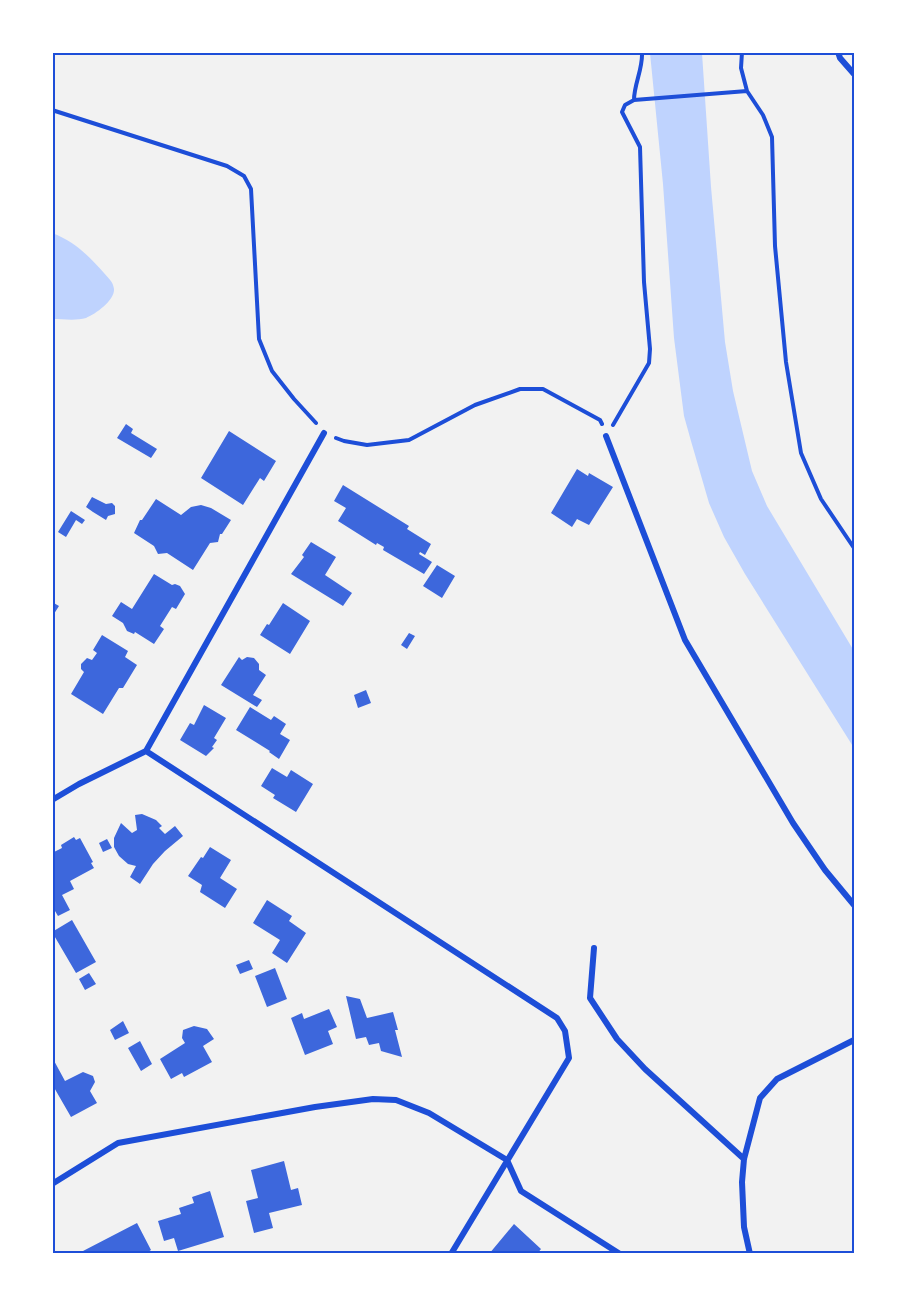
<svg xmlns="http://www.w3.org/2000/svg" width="907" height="1306" viewBox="0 0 907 1306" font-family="Cabin,sans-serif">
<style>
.water{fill:#bfd3fe}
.building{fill:#3d67dc}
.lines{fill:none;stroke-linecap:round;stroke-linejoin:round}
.path{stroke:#1d4ed8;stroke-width:4}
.minor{stroke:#1d4ed8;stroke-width:6}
.neatline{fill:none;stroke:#1d4ed8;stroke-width:2}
</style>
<rect width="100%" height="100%" fill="#f2f2f2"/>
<path class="water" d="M650,53H702L711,187L725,342L733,391L752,471L767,506L854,651V748L745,574L724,537L709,503L691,441L684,416L674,338L663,184Z
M52,233C74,241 89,256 104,273C108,278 113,281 114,289C115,300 96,314 86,318C76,321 62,319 53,319Z"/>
<path class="building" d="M126,424L133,429L131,433L157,449L151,458L117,438Z
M229,431L276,461L264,481L260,478L243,505L201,478Z
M577,469L588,476L589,473L613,487L589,525L577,519L572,527L551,513Z
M343,485L409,526L407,529L431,544L425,555L420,552L419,554L432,562L424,574L383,550L384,547L377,543L376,545L338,521L346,508L334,501Z
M92,497L106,504L112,503L115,506V514L108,516L106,520L93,512L86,507Z
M156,499L181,515L191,507L201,505L211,508L231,520L222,534H220L218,542L210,543L193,570L167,553L158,554L154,546L134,533L140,520H142Z
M71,511L85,520L82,524L76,520L66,537L58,532Z
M311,542L336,557L325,575L352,593L343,606L291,574L304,557L302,555Z
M437,565L455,576L442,598L423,586Z
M154,574L172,585L175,584L180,586L185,594L176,609L172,607L160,626L164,629L154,644L135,632L134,634L127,631L123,623L112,616L121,602L132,609Z
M52,602L59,606L52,617Z
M283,603L310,621L290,654L260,635L267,624L269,625Z
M409,633L415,636L407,649L401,645Z
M102,635L128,651L125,657L137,665L123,688H119L103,714L71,694L84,672L81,669V664L87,658L92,660L97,653L93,650Z
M239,657L242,660L247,657L254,658L259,664V670L266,675L253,695L262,700L257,707L221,685Z
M366,690L371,703L358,708L354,695Z
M204,705L226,718L214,738L217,740L212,747L214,748L206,756L180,740L190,723L194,725Z
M250,707L271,720L274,716L286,724L280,734L290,740L279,759L269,752L270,751L236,730Z
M272,768L287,777L291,770L313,784L296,812L273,798L275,795L261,786Z
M142,814L156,820L162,826L159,828L165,834L175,826L183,836L165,851L153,864L140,884L130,877L136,866L128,864L119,856L114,847V838L121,823L132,833L137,830L135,815Z
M74,837L76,840L80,838L93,862L91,863L94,868L70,881L74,889L62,895L70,910L58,916L52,906V853L62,848L61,845Z
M107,839L112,848L103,852L99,843Z
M210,847L231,860L220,878L237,889L225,908L200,892L202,885L188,876L201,857L203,858Z
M267,900L292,916L289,921L306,933L287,963L272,953L280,940L253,923Z
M72,920L96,962L76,973L52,932Z
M249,960L253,969L240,974L236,965Z
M275,968L287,999L267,1007L255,976Z
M89,973L96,984L85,990L79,979Z
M346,996L360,999L367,1018L393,1012L398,1030H395L402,1057L381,1051L379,1043L369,1045L366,1037L356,1039Z
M329,1009L337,1027L328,1031L333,1044L305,1055L291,1018L302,1013L304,1019Z
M123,1021L129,1033L115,1040L110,1030Z
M194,1026L207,1029L214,1039L203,1046L212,1062L184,1077L182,1073L171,1079L160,1059L185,1043L182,1038L183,1030Z
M140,1041L152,1064L141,1071L128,1048Z
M52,1057L65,1081L83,1072L93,1076L95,1082L90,1091L97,1103L71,1117L52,1084Z
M284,1161L291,1190L298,1188L302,1205L269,1213L273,1228L254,1233L246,1201L258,1198L251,1170Z
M210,1191L224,1237L178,1251L174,1238L164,1241L158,1221L181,1214L179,1208L194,1203L192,1197Z
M137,1223L151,1250L145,1254H84L83,1251Z
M514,1224L541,1249L537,1254H489Z"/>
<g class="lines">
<path class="path" d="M742,52L741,68L747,91L763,115L772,137L775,246L786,362L801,453L821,499L854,548
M634,100C634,84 643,69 642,52
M52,110L227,166L244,176L251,189L259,339L272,371L294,399L316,423
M613,425L649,363L650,349L644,282L640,147L622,112L625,105L634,100L747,91
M336,438L344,441L367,445L409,440L475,405L520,389H543L600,420L602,424"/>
<path class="minor" d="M838,52L840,58L854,74
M606,436L685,640L793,823L825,870L854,905
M146,751L557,1018L565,1031L569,1058L451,1254
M52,800L79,784L146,751L324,433
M594,948L590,998L617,1039L645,1069L744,1159
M507,1160L521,1191L620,1254
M52,1184L118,1143L315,1107L373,1099L396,1100L429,1113L507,1160
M750,1254L744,1227L742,1182L744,1159L760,1098L777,1079L854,1040"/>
</g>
<rect width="907" height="1306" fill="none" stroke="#ffffff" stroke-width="108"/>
<rect x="54" y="54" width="799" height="1198" class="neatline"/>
</svg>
